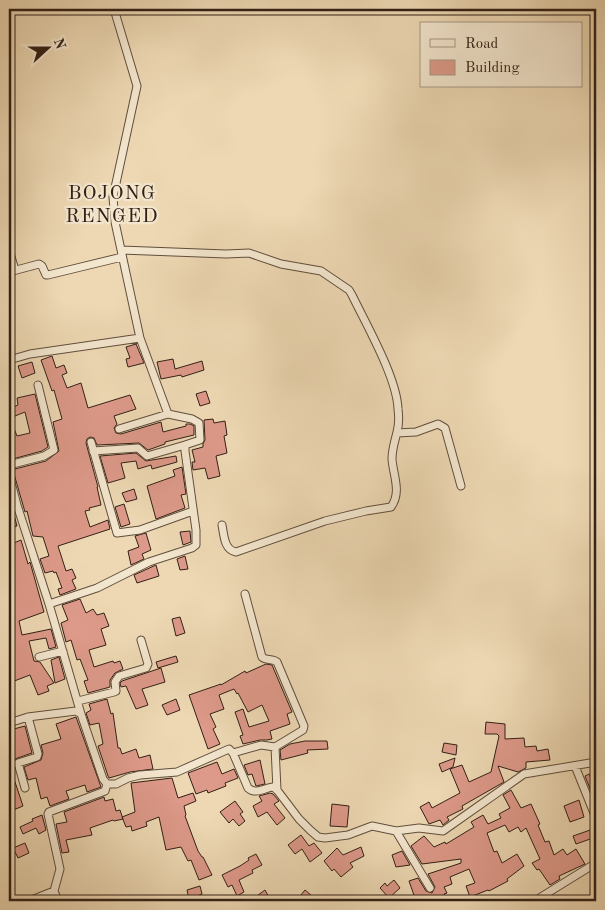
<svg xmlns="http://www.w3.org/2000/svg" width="605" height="910" viewBox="0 0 605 910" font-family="'Old Standard TT',serif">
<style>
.building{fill:#dd9989;stroke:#322016;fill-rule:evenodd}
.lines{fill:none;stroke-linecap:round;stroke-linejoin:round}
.street-casing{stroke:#614e3d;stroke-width:9}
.street{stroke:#f3e6ce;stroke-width:7}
.labels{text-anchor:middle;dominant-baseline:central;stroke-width:4.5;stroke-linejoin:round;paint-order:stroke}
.quarter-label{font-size:20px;letter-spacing:1px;fill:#322016;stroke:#f3e6ce}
</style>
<rect width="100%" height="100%" fill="#edd8b3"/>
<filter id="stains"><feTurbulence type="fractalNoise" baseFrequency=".004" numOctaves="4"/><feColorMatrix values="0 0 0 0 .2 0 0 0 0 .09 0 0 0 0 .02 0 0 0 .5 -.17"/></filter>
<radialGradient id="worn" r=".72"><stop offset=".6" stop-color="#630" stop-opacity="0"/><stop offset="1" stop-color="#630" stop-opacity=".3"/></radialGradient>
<path class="building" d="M136,344L144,363L128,367L126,359L130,358L126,347Z
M52,356L56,368L64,365L67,373L62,375L67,388L81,383L88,408L130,395L136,409L114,416L117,424L114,428L116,433L121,434L161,422L163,432L186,426V424H190L194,426V435L165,442V444L148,450L139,443L97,445L94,438L90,437L87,439L86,443L98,487H97L101,505L89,508L90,510L85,511L90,527L108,520L110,529L58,546L66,571L72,569L76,578L72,580L76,589L60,595L58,589L62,588L56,572L54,573L53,571L45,573L40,559L49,556L43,537L33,536L27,511L25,512L14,474L11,470L46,461L59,451L53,422L62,419L54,390L52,391L41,360Z
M173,359L175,369L202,361L204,370L182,377L181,375L161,379L157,362Z
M32,362L35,373L22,378L18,366Z
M206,391L210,403L200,406L196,394Z
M35,394L48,447L42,451L9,460V409L18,405L17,398ZM25,412L30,433L17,436L10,418Z
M213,419L214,423L225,421L227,435L224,436L227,453L216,456L220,476L208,479L205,468L193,470L192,462H195L192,450L203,447V444L205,440L204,420Z
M136,453L146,461L176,456L177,462L152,469L151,465L138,469L136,461L121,463L125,478L108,483L100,456Z
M182,467L186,494L181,495L185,508L156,519L147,486L175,476L173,470Z
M134,489L137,499L126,502L122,493Z
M124,504L130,524L121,527L115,507Z
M13,511L17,526L9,528V512Z
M190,531L191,542L183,545L180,532Z
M146,533L151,550L142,554L144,559L131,565L128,551L139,547L135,536Z
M21,540L28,564L30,562L44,612L19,621L22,635L51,629L56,647L49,649L46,638L29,641L34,661L40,662L54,683L47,686L49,691L38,695L30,675L9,683V545Z
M185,556L188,569L180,570L177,559Z
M156,565L159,576L137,583L134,575Z
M80,599L86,613L93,609L97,615L104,613L109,626L101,629L106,645L89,650L94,667L113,661L114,663L120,661L123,669L115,673L110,680V687L88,693L84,681L88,680L80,659L77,660L71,640L66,642L61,623L68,620L62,605Z
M180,617L185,633L176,636L172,619Z
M176,656L178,662L158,668L156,662Z
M59,657L65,679L55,683L51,660Z
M266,664L272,665L292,712L287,714L290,724L270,731L272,739L267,740H260L243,744L240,736L243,735L235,712L243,709L249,727L269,721L262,705L248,712L238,693L237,694L234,689L219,695L224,709L210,714L216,727L213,729L220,744L208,749L189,695L221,684V685L245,671L246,673Z
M161,668L165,682L142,689L148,705L136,709L126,686L121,687L120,683L122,681Z
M107,699L111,714L113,713L118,748H120L122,754L136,749L139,758L150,755L153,769L130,772L109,778L108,776L98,746L103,744L99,723L90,725L86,713L91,710L89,704Z
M176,699L180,710L167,715L162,705Z
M76,717L101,787L87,792L85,785L66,791L69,799L50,806L47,797L41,799L36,778L28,780L24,767L41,760L43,753L41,745L61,739L56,724Z
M486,722L505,724V739L524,738L525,747L536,746L537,751L548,749L550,760L526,762V768L518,772L498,766L504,782L462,806L463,809L447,817L449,820L443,825L440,820L429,824L420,807L429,802L432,808L460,793L450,769L462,765L469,782L491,772L499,736L497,734H485Z
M25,726L32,753L9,761V736L11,735L10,730Z
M305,741H327L328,749L307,750L308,753L281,760L280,750L290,744Z
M444,743L457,745L456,755L442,752Z
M455,758L453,767L442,772L439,764Z
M260,760L265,784L256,786L252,774L248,775L244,765Z
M217,762L222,774L234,769L238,778L225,783L226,786L208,793L207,790L196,794L188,773Z
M9,767H10L23,806L11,811L9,803Z
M589,774L591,778L596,776V804L585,776Z
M172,778L178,798L193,793L196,801L184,806L186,815L185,816L198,851L202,857H203L212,875L199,880L191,860L188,861L181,847L166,850L159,817L146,822L147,826L132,831L131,826L126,827L122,817L135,812L131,783Z
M511,790L521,808L531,804L540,824L538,825L545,842L549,841L554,855L563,849L567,855L576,849L585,864L559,876L560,879L550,885L539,869L537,870L532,863L540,859L526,828L521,832L518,827L509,832L505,825L487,833L494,852L497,851L502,863L517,854L524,866L507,879L508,881L489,891L488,890L470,897L466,886L475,883L469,869L450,877L452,884L444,887L447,893L444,894L447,901H416L409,881L418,878L426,891L432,893L435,887L428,874L461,863V859L422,864L411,846L424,836L434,847L445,842L446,844L474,827L471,822L483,815L488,824L501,818L499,814L510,808L503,795Z
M270,793L273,794L279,801L274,804L285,818L277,825L267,812L258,817L253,806L262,801L259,796Z
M104,797L105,801L113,799L116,811L120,810L123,819L114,821L113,820L90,828L92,835L66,840L69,852L62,853L56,824L67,822L64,812Z
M579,800L584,817L570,822L564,806Z
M235,801L243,812L240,814L245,821L239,826L233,819L229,823L220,812Z
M332,804L349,806L347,827L330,826Z
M42,815L46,830L39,834L36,828L23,834L20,827L33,821L32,819Z
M596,828V837L576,844L573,836Z
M301,835L309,846L314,843L322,853L310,862L302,849L295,854L288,845Z
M25,843L29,853L18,858L13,848Z
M361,847L364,856L350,863L353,867L341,877L334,869L332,871L324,861L337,848L343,855Z
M402,851L410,865L396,867L392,855Z
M256,854L262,865L252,870L253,873L239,880L244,892L237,896L232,885L228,887L222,875L240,866L249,860L248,858Z
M394,880L400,888L389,898L380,888L385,883L387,886Z
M200,886L202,894L189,899L187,890Z
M265,890L271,901H250Z
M305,890L318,901H296Z"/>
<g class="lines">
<g class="street-casing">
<path id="street" d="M114,9L137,86L113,197L115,222L140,338L168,414
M9,250L15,270
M121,250L226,254L249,253L281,264L321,271L349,290L352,295C366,324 397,378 398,409C399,417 399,425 397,432C395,441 392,449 392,459C393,475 402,492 391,507L366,511L325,521L236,552C224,550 224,535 222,525
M9,272L39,264L42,266L46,275H48L122,257
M9,360L30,354L140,338
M397,433L416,432L438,424L445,428L461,486
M91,442L117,533L140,530L193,511
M93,451L138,448L147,456L185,445
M9,465L44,456L54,450L38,385
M9,475L17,505L49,604L81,714L103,779L107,784H116L128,778L140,775L177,772L229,749L233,753L248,788C256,795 264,788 273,787L277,790L299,819L310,830L318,837L325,838L348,835L372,826L396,831L419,828L443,831L524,774L596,762
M9,507L17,505
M49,604L97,588L149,562L192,548L196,545V530L185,451V445L200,440L199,423L192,419L168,414L119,429
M39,657L63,651
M78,701L114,692L116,691L115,682L119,676L146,668L148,664L141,640
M9,723L28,717L76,711L81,714
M275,747L277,790
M233,753L261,745L275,747L303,730L304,726L277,662C272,658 266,661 262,657L245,594
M575,766L596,818
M25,788L18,763L37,757L38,754L28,717
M396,831L430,888
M54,891L58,901
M29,901L54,891L60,869L48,814L49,812L105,791L107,784
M536,901L541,897L596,863"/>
</g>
<use href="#street" class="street"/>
</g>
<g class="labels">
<g class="quarter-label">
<text x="112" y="194">BOJONG<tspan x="112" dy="23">RENGED</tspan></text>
</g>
</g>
<rect width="605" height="910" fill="none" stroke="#edd8b3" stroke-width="30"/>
<rect x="10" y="10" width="585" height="890" fill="none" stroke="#322016" stroke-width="2.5"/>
<rect x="15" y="15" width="575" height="880" fill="none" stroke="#322016"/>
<rect x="420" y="22" width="162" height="65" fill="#f3e6ce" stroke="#a69784"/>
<rect x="430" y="39" width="25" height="8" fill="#f3e6ce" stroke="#a69784"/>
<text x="465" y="48" font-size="15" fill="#322016">Road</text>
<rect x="430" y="60" width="25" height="15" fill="#dd9989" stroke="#a69784"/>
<text x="465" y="72" font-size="15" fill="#322016">Building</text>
<g transform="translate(48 48) rotate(69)" stroke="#f3e6ce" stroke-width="4" paint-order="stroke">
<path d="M0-4L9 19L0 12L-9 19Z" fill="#322016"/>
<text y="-8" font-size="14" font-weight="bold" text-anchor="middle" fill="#322016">N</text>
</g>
<rect width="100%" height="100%" filter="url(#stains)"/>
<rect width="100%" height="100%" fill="url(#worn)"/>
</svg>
